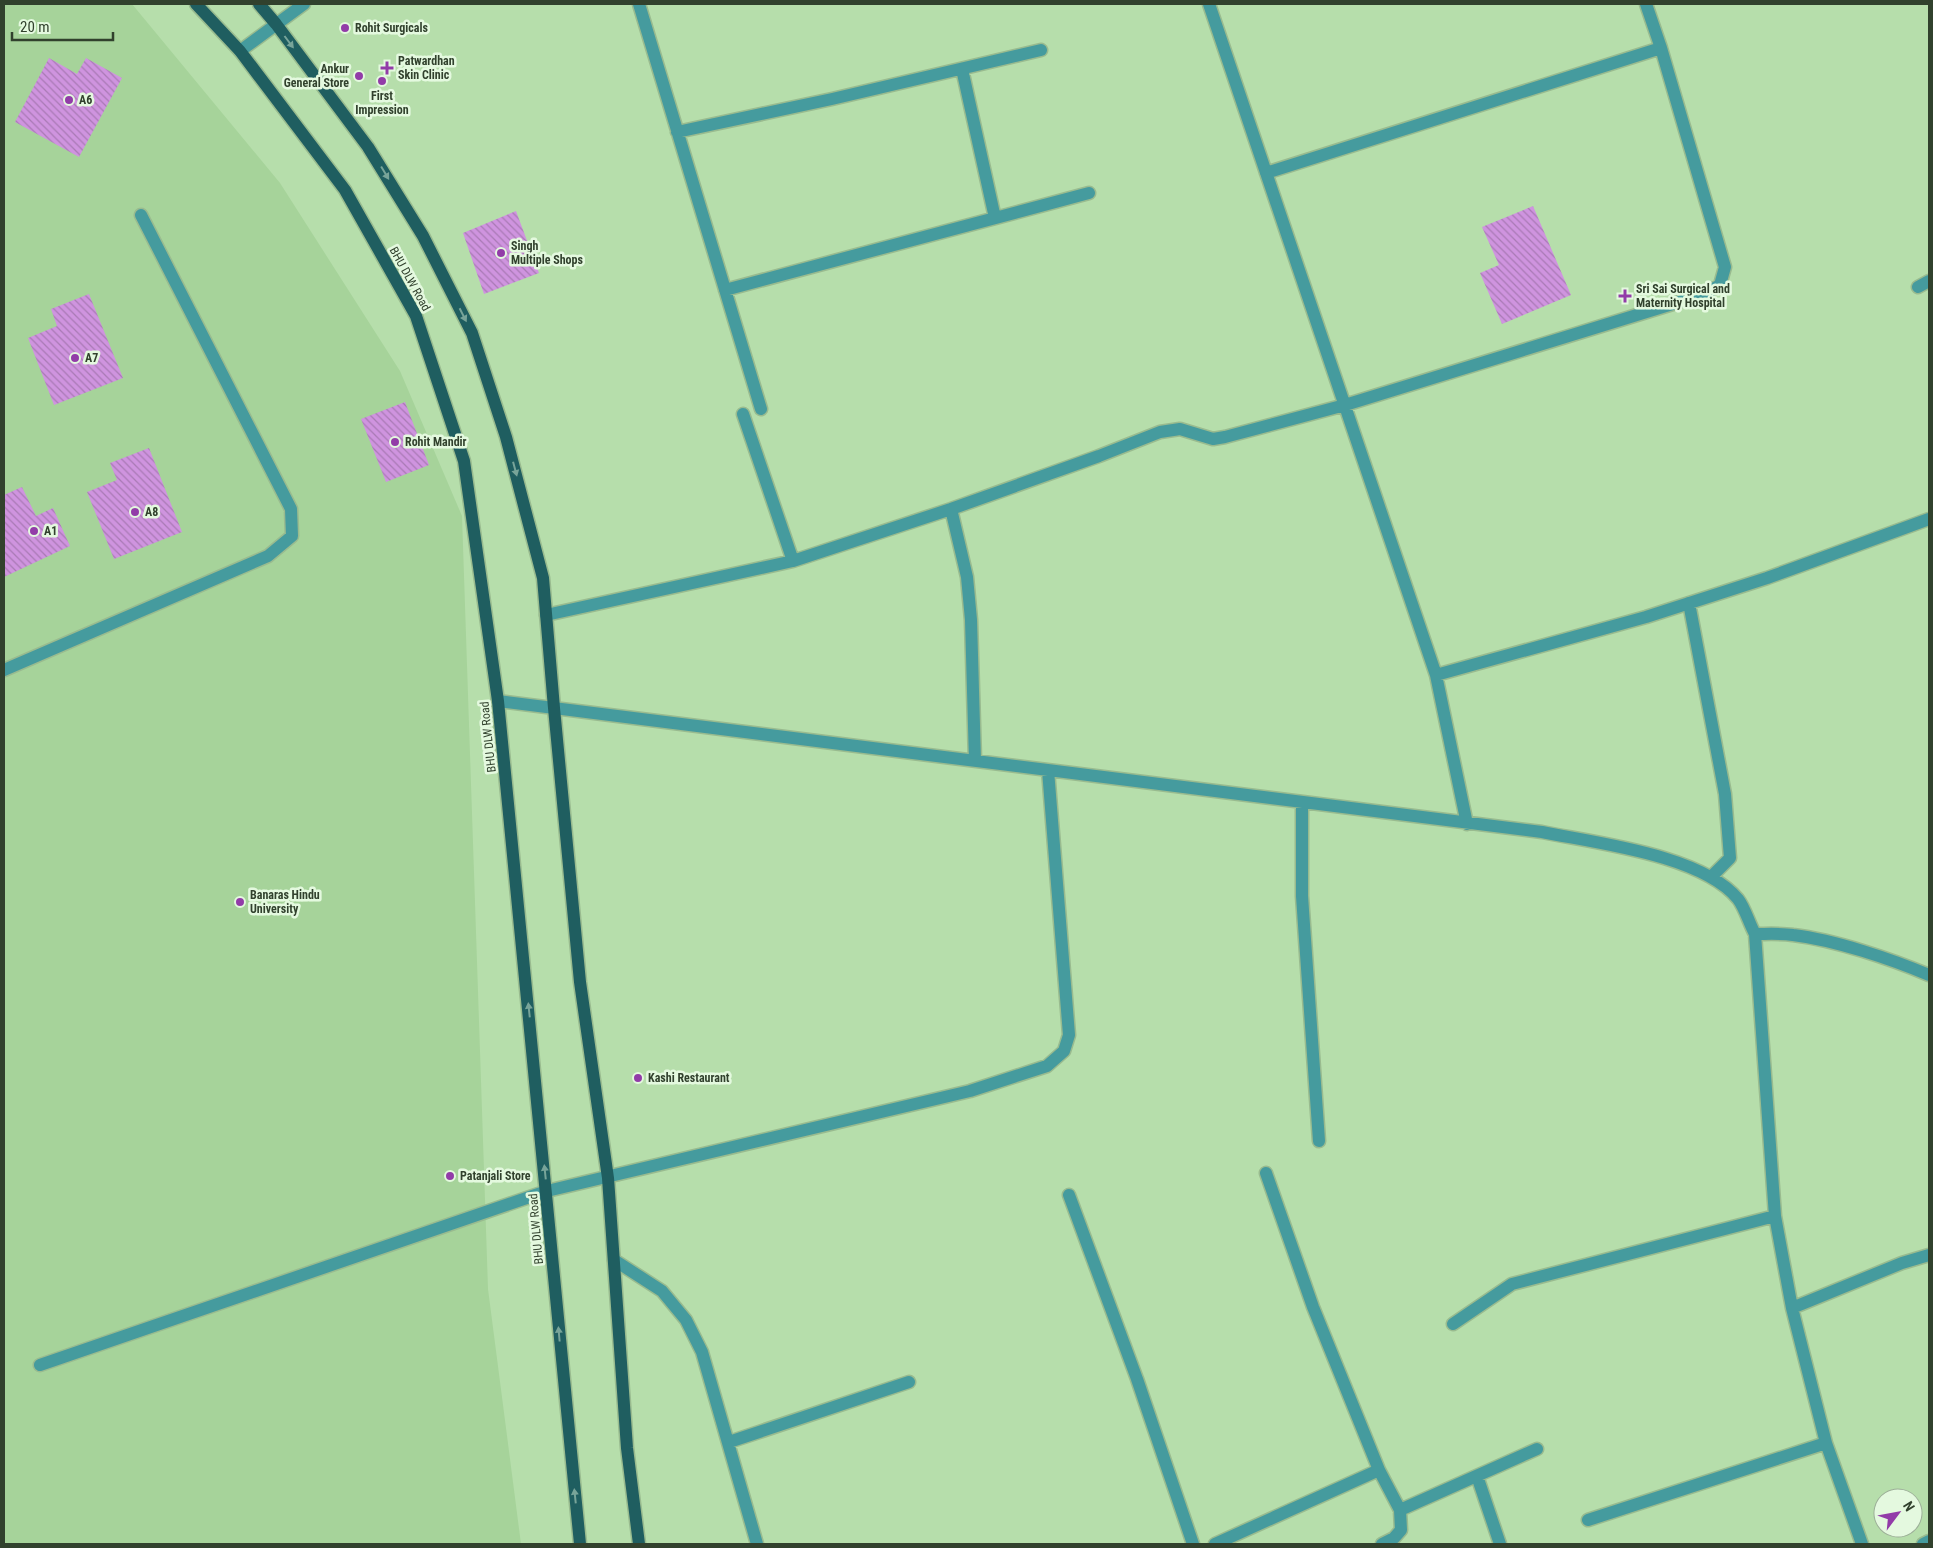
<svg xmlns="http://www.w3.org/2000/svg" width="1933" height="1548" viewBox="0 0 1933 1548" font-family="'Roboto Condensed',sans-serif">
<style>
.built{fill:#a6d39a}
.building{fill:url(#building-back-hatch)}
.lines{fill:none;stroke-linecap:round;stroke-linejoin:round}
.minor-casing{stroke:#99bb8f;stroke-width:15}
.major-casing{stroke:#99bb8f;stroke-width:15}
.minor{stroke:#459b9e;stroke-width:12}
.major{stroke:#1f5e60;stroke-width:12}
.oneway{fill:#78a499}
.poi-dot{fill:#923ca8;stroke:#e4f9df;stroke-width:2}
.labels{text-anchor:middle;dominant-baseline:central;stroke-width:5;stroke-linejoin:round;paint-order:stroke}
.poi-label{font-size:12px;font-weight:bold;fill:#31412d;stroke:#e4f9df;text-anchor:start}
.street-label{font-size:12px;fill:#31412d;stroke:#e4f9df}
</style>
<defs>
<pattern id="building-back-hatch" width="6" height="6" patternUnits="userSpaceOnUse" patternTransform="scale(1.25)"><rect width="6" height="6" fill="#cf94df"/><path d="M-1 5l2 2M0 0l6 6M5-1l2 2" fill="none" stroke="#a97ab5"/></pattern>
</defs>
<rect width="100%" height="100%" fill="#b6deab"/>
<path class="built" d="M4,4H132L280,183L400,371L462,516L488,1289L521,1544H4Z"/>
<path class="building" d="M49,58L77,74L86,58L122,78L79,157L15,122Z
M1533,206L1571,295L1502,324L1480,273L1499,265L1482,227Z
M516,211L539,273L484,294L463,233Z
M89,294L123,378L54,405L28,338L57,326L51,309Z
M405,402L429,465L386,482L361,419Z
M149,448L182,532L114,559L87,492L117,480L110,463Z
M22,487L36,516L53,508L70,546L4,577V495Z"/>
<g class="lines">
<g class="minor-casing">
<path id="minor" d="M639,4L761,409
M1209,4L1436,675L1467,824
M1646,4L1661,48
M240,51L304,4
M962,69L995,218
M677,132L832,99L1041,50
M1918,287L1929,281
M725,290L1089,193
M743,414L793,561
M951,509L967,577L971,620L975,761
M1689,603L1725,794L1730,858L1711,877
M546,615L793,561L951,509L1099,456L1160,432L1180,429L1213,439L1225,437L1345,405L1705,294L1720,285L1725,267L1661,48L1266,173
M4,670L268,556L292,536L291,509L141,215
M1436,675L1646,617L1767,578L1929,519
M498,701L1542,832C1596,843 1702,855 1738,899C1745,908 1749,923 1755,934L1775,1216L1792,1308L1826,1443L1862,1544
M1302,802V896L1319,1141
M1755,934C1767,934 1780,933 1793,935C1835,940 1891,959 1929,975
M1266,1173L1313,1307L1379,1470L1400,1510L1401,1530L1394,1538L1382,1544
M1069,1195L1137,1379L1193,1544
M614,1260L662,1291L686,1320L702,1352L757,1544
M1792,1308L1902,1263L1929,1255
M1453,1324L1512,1284L1775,1216
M40,1365L547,1191L970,1091L1047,1066L1064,1051L1069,1035L1048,770
M729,1442L909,1382
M1477,1476L1500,1544
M1400,1510L1537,1449
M1588,1520L1826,1443
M1215,1544L1379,1470
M1923,1544L1929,1541"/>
</g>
<g class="major-casing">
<path id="major" d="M196,4L240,51L345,190L416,316L464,461L498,701L580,1544
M259,4L276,24L368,147L423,236L472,333L506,437L543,578L554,708L580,982L608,1178L627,1448L639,1544"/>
</g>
<use href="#minor" class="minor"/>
<use href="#major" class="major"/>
</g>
<defs><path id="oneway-solid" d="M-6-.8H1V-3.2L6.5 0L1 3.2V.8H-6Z" transform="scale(1.25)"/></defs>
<g class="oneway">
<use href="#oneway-solid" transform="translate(289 42) rotate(53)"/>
<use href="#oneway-solid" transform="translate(385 173) rotate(59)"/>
<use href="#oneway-solid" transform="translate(463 315) rotate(63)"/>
<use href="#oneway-solid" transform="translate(515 469) rotate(75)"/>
<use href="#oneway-solid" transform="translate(529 1010) rotate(-96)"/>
<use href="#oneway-solid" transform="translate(545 1172) rotate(-96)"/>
<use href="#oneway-solid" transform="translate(559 1334) rotate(-95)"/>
<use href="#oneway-solid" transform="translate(575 1496) rotate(-96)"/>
</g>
<g class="poi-dot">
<circle cx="345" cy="28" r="5"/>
<path d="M384.5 60.5h5v5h5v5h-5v5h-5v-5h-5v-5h5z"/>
<circle cx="359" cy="76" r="5"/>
<circle cx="382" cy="81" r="5"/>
<circle cx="69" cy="100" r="5"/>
<circle cx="501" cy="253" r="5"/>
<path d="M1622.5 288.5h5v5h5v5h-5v5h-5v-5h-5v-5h5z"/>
<circle cx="75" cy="358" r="5"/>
<circle cx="395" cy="442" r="5"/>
<circle cx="135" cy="512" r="5"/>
<circle cx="34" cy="531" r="5"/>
<circle cx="240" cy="902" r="5"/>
<circle cx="638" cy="1078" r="5"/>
<circle cx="450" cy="1176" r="5"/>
</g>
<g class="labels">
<g class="poi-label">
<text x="355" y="28">Rohit Surgicals</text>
<text x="398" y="61">Patwardhan<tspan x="398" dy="14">Skin Clinic</tspan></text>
<text x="349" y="69" text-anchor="end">Ankur<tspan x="349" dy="14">General Store</tspan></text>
<text x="382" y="96" text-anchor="middle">First<tspan x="382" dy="14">Impression</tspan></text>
<text x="79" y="100">A6</text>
<text x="511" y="246">Singh<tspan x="511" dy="14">Multiple Shops</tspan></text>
<text x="1636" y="289">Sri Sai Surgical and<tspan x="1636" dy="14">Maternity Hospital</tspan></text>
<text x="85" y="358">A7</text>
<text x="405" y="442">Rohit Mandir</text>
<text x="145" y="512">A8</text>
<text x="44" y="531">A1</text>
<text x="250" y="895">Banaras Hindu<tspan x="250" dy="14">University</tspan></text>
<text x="648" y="1078">Kashi Restaurant</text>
<text x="460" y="1176">Patanjali Store</text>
</g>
<g class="street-label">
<text transform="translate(410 279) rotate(61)">BHU DLW Road</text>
<text transform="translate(488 737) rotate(-96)">BHU DLW Road</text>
<text transform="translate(536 1229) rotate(-95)">BHU DLW Road</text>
</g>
</g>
<rect width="1933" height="1548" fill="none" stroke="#31412d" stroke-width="10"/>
<g transform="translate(1898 1513) rotate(58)"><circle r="24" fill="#e4f9df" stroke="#9caf98"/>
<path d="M0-4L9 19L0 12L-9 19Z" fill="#923ca8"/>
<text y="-8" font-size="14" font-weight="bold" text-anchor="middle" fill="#31412d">N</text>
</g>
<path d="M12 32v8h101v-8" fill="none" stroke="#31412d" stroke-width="2.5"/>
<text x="20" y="32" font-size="15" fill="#31412d" stroke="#e4f9df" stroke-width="4" paint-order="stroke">20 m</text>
</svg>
